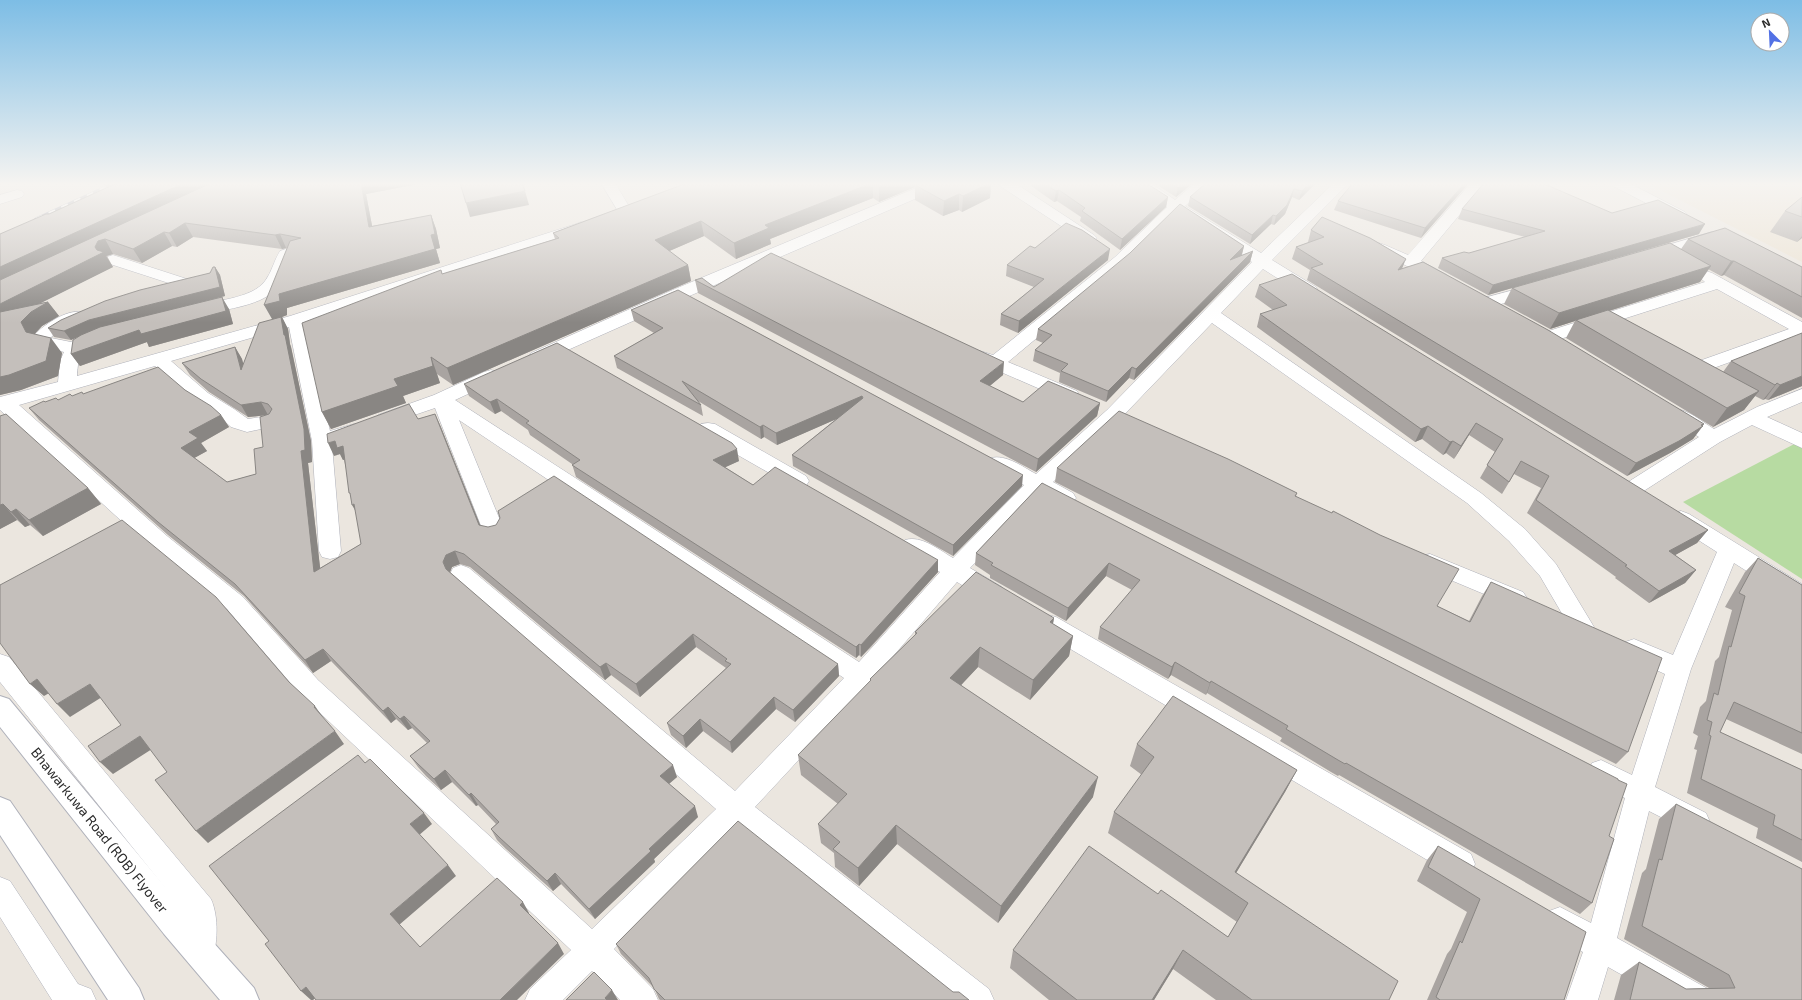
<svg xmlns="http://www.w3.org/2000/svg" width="1802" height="1000" viewBox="0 0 1802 1000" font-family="'Exo 2',sans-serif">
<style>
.education{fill:#ebe1d0}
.green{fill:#b7dba2}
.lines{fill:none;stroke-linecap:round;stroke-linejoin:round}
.minor-casing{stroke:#afb1ba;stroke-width:1}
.secondary-casing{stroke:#afb1ba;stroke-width:2}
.minor{fill:#fff;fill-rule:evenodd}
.secondary{fill:#fff;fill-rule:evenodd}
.rail-casing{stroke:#a2a5b3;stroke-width:3.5}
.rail{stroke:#fff;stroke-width:2.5;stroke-dasharray:7;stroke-linecap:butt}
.wall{fill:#a9a4a1}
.shaded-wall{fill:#898683}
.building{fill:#c4bfbb;stroke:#898683}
.labels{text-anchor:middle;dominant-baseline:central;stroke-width:3.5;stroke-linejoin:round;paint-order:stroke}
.near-street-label{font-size:14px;fill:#2b2b2b;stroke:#fff}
</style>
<rect width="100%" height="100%" fill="#ebe6df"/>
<path class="education" d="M1646,183H1802V262Z"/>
<path class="green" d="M1802,440V579L1683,502Z"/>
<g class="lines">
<g class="minor-casing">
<path id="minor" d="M601,183H615L633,213L631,216L626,217L621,216Z
M928,183H947L945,186L687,297L543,361L537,362L531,361L528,357L531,353L675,289Z
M998,183H1015L1094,235L1097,238L1094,241L1089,243L1084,241L1000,186Z
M1134,183H1151L1175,200L1195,183H1211L1185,206L1261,253L1334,183H1349L1272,260L1316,287L1318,291L1316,295L1310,296L1304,295L1263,269L1221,313L1481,493L1525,529L1556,564L1594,627L1590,634L1582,636L1574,634L1540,576L1509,541L1467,503L1212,323L1121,418L1053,482L1073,493L1076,498L1073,503L1066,505L1041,494L970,568L1002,587L1005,593L1002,599C986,604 971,590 957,582L870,683L755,807L989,989L994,1000H953L737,827L614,949L653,989L658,1000H620L592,971L563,1000H525L530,989L571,950L300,694L227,609L151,548L0,410V397L58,382L60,361L64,352L37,345L33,337C41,326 67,309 81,312L84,316L81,320L52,336L51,338L71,342C80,336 90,331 100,333L103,337C100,341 97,342 93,344C79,351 78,362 77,376L290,316L576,224L581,222L586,224L589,227L586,230L305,323L330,431L354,424L361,425L364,430L361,435L332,445L341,551L338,557L330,559L322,557L319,551L312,441L289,327L171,361L208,393L234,409L248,419L268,416L275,418L278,422L275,426L247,432L231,427L220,417L194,401L155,366L19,405L167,536L243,597L318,680L592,929L716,809L453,580L450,574L453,568L461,565L469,568L735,791L844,678L459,420L504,530L501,536L493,538L485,536L435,408L385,425L378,423L375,419L378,415L434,395L484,372L491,370L498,372L500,376L498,380L455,400L859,662L940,572L905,552L902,546L905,540C922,535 939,550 953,558L1024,485L991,468L988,463L991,458C1006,454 1023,467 1036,474L1107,410L1252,262L1177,214L1127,263L1008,362L1077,391L1079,395L1077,399L1070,401L1063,399L971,359L968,355L971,351L977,350L993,355L1115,257L1167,207Z
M1471,183H1486L1421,261L1447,275L1449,278L1447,281L1441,283L1435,281L1405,265L1373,251L1371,248L1373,245L1379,243L1385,245L1408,255Z
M1611,183H1629L1685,212L1688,215L1685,218L1680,220L1675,218L1613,186Z
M17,190L22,191L24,194L22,197L0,204V195Z
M1712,232L1717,234L1720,237L1717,240L1650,260L1644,258L1642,255L1644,252Z
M286,249L292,251L294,254C288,266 284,280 275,290C259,307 220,310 198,315L192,314L189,310L192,306C212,301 252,299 265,281C272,272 274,260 280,251Z
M113,255L190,280L192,283L190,286L184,288L107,263L105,260L107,257Z
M1706,271L1712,273L1802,322V336L1697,374L1691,376L1685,374L1682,370L1685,366L1789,329L1717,289L1554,341L1548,342L1542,341L1539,337L1542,333L1705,282L1698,276L1700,273Z
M1536,284L1542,285L1544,289L1542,293L1486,308L1480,307L1478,303L1480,299Z
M1802,389V402L1767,417L1802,433V448L1752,425L1720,442L1639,494L1632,496L1625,494L1622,489L1625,484L1699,437L1668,418L1665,414L1668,410C1684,405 1700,421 1714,429L1757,407Z
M708,423L715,424L806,476L809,481L806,486L799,488L792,486L701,434L698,429L701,424Z
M1681,511L1689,514L1802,584V604L1794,601L1734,563L1691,669L1655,787L1706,813L1710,822L1706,831L1696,835L1649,811L1617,938L1708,989L1713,1000H1667L1608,967L1598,1000H1566L1583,952L1549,933L1545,922L1549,911L1560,907L1591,923L1625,798L1592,781L1588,772L1592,763L1601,760L1632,775L1665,674L1625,656L1622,649L1625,642L1634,639L1673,655L1717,552L1673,524L1670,519L1673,514Z
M1430,554L1523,592L1527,598L1523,604L1515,607L1422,568L1419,562L1422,556Z
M1048,615L1056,617L1471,854L1475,864L1471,874L1461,878L1451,874L1040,631L1036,624L1040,617Z
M0,654L9,657L211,899C219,917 218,945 211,963L200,967L189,963L185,952L186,914L0,682Z
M0,877L10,881L78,984L91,989L96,1000H52L0,917Z"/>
</g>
<g class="secondary-casing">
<path id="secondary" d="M0,696L9,699L186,912L254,988L259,1000H220L164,934L0,727Z
M0,797L10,801L139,988L144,1000H108L0,835Z"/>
</g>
<use href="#minor" class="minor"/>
<use href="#secondary" class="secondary"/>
<g class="rail-casing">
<path id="rail" d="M36,219L115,183"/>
</g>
<use href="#rail" class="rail"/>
</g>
<path class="wall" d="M117,183H423L366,194L372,226L431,215L436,229L440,248L436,249L440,263L287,308V315L282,317L288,329L290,344L291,347L311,441L312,462L308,463L320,568L361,544L356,511L344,460H343L340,454L334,456L418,419L435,414L480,525L838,664L839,676L795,722L776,709L732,753L703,731L686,748L671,735L667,723L726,668L696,647L640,697L611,675L605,680L470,567L460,564L452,567L450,572L677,777L669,784L698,817L654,859L655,862L595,919L561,884L553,891L506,849L497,840L491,829L496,824L478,805L476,806L452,782L441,790L426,776L418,767L410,756L427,743L412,728L408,730L396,719L391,723L331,661L313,673L244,596L168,535L39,420L29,408L45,402L58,400L83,394L185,390L221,415L229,427L201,443L207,451L194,458L227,482L256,474L263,447L268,415L248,417L209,392L190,375L182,363L235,347L242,359L243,364L272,319L287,248L282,249L193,237L177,247L172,246L142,263L113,254L107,256L113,267L40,303L48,302L59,316L42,326L34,334L62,353L58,376L21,390L0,395V234L49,214Z
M687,183H991L990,198L962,212L959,210L943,216L915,200V187L879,202L873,198L770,239L771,244L736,259L704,236L669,251L688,265L691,281L453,385L437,374L440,383L403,396L406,403L331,429L322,412L443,274L555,239L553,233Z
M1027,183H1146L1168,197L1166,207L1120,250L1080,221L1081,217L1057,201L1054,202Z
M1154,183H1193L1176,197Z
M1316,183L1299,200L1292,197L1285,214L1274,225L1271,224L1250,244L1188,206L1190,197Z
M1469,183L1421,238L1334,210L1338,201Z
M1802,197V238L1797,242L1770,232L1785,211Z
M1462,209L1612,213L1699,234L1595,264L1681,249L1688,239L1802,267V318L1724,275L1721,276L1708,269L1700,282L1609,311L1723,372L1731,361L1802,386L1768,400L1765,399L1763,400L1755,396L1744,410L1713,427L1566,338L1575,321L1550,329L1504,304L1512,288L1488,295L1438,268L1442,258L1469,253L1525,237L1458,219Z
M1311,230L1402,268L1703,426L1693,439L1670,453L1627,476L1307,280L1310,270L1292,259L1296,247L1309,242H1308Z
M1244,246L1242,255L1253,251L1250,262L1134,380L1129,378L1106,402L1059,382L1060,373L1033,361L1035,350L1043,343L1036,340L1038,329Z
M1035,248L1108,260L1018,333L1000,325L1001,314L1034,287L1006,276L1007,265Z
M215,267L220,275L225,296L215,298L229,309L233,324L149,347L147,342L80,366L71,354L78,337L71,340L54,337L48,328L210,273Z
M695,280L714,287L1003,375L989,386L1023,402L1100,403L1097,416L1036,472L698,293Z
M1259,285L1708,530L1697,543L1675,555L1696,570L1685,583L1649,603L1615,578L1616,577L1527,513L1541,488L1514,474L1502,494L1480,478L1495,452L1469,435L1454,459L1446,453L1443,455L1422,439L1415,442L1257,327L1260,314L1273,310L1255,297Z
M678,290L1022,486L953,556L793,466L792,455L836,419L777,445L764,437L761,439L698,401L701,405L703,416L617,368L614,356L654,333L634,321L631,310Z
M464,384L739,461L725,467L753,485L938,560V572L871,647L861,657L859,655L856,658L576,477L572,464L530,435L528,430L501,411L495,414L469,396Z
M0,416L88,488L101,504L43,536L30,525L25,527L17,520L0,529Z
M1057,468L1297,493L1296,496L1437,606L1469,621L1482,596L1491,582L1628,752L1616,764L1055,482Z
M1042,483L1609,836L1592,903L1580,914L1339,775L1338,776L1331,772L1280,741L1282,738L1207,693L1206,695L1171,675L1168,679L1098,639L1100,627L1132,590L1106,576L1066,621L990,578V575L975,565L976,553Z
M1758,558L1802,585V754L1726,719L1720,732L1802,770V862L1756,838L1758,828L1687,793L1697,750L1694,749L1698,736L1693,733L1700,707L1706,701L1715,661L1719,657L1732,610L1725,607L1745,572Z
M1054,618L1053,624L1073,636L1069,656L1030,700L978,667L961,685L1093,797L998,923L897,844L859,886L835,867L834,853L821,843L818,824L838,804L801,775L798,755L870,682V679L915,635V632Z
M1137,744L1297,770L1285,792L1236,873L1389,1000H1216L1173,969L1154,1000H1049L1010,968L1013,950L1158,894L1228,937L1237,922L1108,833L1114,812L1142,775L1130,766Z
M1676,804L1802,1000H1614L1621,975L1639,962L1686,989L1709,988L1624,939L1642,873L1646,869L1659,819Z
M1438,846L1564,1000H1427L1447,954L1451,949L1467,912L1417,881L1427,860Z
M616,944L953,992L969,1000H660L659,999L654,988L621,954Z"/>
<path class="shaded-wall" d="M184,183H210L0,286V267Z
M361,183H423L366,194L375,241L369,227Z
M872,183H873V198L770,239L771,244L736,259L734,243L765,225Z
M888,183H924L915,185V187L879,202V186Z
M991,183L990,198L962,212L963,196Z
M1184,183H1193L1176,197L1178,188Z
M1310,183H1316L1299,200L1302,191Z
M1465,183H1469L1421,238L1425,228Z
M1294,189L1292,197L1285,214L1274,225L1276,216Z
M1059,190L1057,201L1054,202L1056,191Z
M525,191L529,205L470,217L466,203Z
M959,194V210L943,216L944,201Z
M1168,197L1166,207L1120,250L1122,239Z
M431,215L436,229L440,248L436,249L440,263L287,308V315L282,317L288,329L290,344L291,347L311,441L312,462L308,463L322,584L314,572L272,319L264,305L279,294L431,235Z
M1273,215L1271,224L1250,244L1252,235Z
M701,221L704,236L658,256L655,240Z
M185,223L193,237L177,247L169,233Z
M1705,224L1699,234L1488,295L1493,285Z
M164,232L172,246L142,263L133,249Z
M280,234L286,248L282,249L275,235Z
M1802,236V238L1797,242Z
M105,239L113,254L106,256L113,267L5,321L0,318V304L95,247L98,241Z
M1244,246L1241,257L1230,260Z
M1110,249L1108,260L1018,333L1019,321Z
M1253,251L1250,262L1134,380L1136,369Z
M1406,259L1401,271L1398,270Z
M1731,261H1734L1724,275L1721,276Z
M688,265L691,281L453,385L447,368Z
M1711,266L1700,282L1577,321L1576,320L1575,321L1550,329L1559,313Z
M215,267L220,275L225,296L96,329L71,340L64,331L89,320L220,287Z
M222,297L229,309L233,324L149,347L147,342L80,366L71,354L139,330Z
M48,302L59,316L42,326L32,337L26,332L21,322L31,312Z
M51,338L62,353L58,376L21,390L0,395V377Z
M235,347L242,359L248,382L241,370Z
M431,357L437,374L440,383L403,396L406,403L331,429L322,412L394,379Z
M1004,362L1003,375L979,395L980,381Z
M1132,367L1129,378L1106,402L1108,391Z
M1802,376V386L1768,400L1780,385Z
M1777,383L1765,399L1763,400L1775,385Z
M1759,391L1744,410L1713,427L1727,408Z
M862,396V408L777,445L776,433Z
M497,399L501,411L495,414L490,402Z
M261,402L268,415L248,417L241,405Z
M1100,403L1097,416L1036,472L1038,459Z
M435,414L441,427L485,537L479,525Z
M221,415L229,427L201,443L207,451L189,461L181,448L189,432Z
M1476,423L1469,435L1454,459L1461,446Z
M1704,424L1693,439L1670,453L1627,476L1636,463Z
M763,425L764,437L761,439L760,427Z
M1428,426L1422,439L1415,442L1421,429Z
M335,441L343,446L349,458L343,460L340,454L334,456L328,443Z
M1453,441L1446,453L1443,455L1450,442Z
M737,449L739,461L715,472L713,460Z
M1023,475L1022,486L953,556V545Z
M88,488L101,504L43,536L29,520Z
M3,504L17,520L0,529V505Z
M354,504L359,517L352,505Z
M16,509L30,525L25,527L11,512Z
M1708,530L1697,543L1659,564L1669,551Z
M455,551L460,564L452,567L449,575L443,562L446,555Z
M938,560V572L861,657V645Z
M1109,563L1106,576L1066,621L1068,608Z
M1696,570L1685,583L1649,603L1659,591Z
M1054,618L1050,638V622Z
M693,634L696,647L640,697L636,684Z
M1073,636L1069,656L1030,700L1033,680Z
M859,644V655L856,658V647Z
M980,647L978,667L949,698L950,678Z
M323,649L331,661L313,673L305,660Z
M1175,662L1171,675L1168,679L1172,667Z
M606,663L611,675L605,680L600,667Z
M838,664L839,676L795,722L793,710Z
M37,679L51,692L44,696L30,684Z
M1211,681L1207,693L1206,695L1210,683Z
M90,684L102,697L70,717L57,704Z
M774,697L776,709L732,753L730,742Z
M315,706L324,719L314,707Z
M388,707L396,719L391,723L383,711Z
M404,716L412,728L408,730L400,719Z
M700,719L703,731L686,748L683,736Z
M335,731L344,744L208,843L196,831Z
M140,736L152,749L113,774L100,762Z
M673,765L677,777L664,788L660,776Z
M445,770L452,782L441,790L434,779Z
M1297,770L1285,792L1227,888L1235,872Z
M1098,777L1093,797L998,923L1001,906Z
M471,793L478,805L476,806L469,795Z
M695,806L698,817L654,859L655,862L595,919L589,909L649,849Z
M424,813L432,824L418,836L410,824Z
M896,825L897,844L859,886L858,868Z
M448,865L456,876L399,925L390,914Z
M555,873L561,884L553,891L547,881Z
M523,902L529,913L527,915L520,905Z
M558,943L564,954L517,1000H500Z
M1183,950L1173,969L1154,1000H1152Z
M306,987L317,997L313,1000H311L301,991Z
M612,990L618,1000H606L605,998Z"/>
<path class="building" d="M117,183H184L0,267V234L46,214H49Z
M211,183H361L369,227L431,215L435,234L431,235L435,249L279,294L280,301L264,305L290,241L301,238L280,234L275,235L185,223L169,233L164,232L133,249L105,239L98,241L95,247L97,250L104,252L0,304V280Z
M460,183H522L525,191L466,203Z
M687,183H872L765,225L769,228L734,243L701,221L655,240L688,265L447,368L431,357L433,366L394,379L398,386L322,412L302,323L441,270L442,274L559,238L553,233Z
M874,183H888L879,186Z
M921,183H990L963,196L959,194L944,201L915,185Z
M1043,183H1146L1168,197L1122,239L1082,211L1085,208L1059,190L1056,191Z
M1169,183H1184L1178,188Z
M1206,183H1310L1302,191L1294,189L1287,205L1276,216L1273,215L1252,235L1190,197Z
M1353,183H1465L1425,228L1338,201Z
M1484,183H1542L1612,213L1658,200L1705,224L1493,285L1442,258L1464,252L1469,253L1545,231L1462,209Z
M1802,197V217L1785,211Z
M1180,204L1244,246L1230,260L1253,251L1136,369L1132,367L1108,391L1061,371L1068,364L1035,350L1052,335L1038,329L1130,253Z
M1322,217L1370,238L1406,259L1398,270L1423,262L1548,330L1704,424L1701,425L1703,426L1679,441L1636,463L1311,268L1323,264L1296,247L1324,237L1311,230Z
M1066,223L1082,230L1110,249L1019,321L1001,314L1044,279L1007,265L1030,246L1035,248Z
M1725,228L1802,267V297L1734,261H1731L1688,239Z
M1670,243L1711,266L1559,313L1512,288Z
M771,253L1004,362L980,381L1023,402L1048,381L1100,403L1038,459L695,280L702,278L714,287Z
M213,267H215L220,287L89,320L64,331L48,328L61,320L105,301L140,290L210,273Z
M1292,274L1708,530L1669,551L1696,570L1659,591L1625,566L1627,565L1536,500L1549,476L1521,461L1509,482L1487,465L1503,439L1476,423L1461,446L1453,441L1450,442L1428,426L1421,429L1260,314L1287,305L1259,285Z
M678,290L1023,475L953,545L792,455L863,398L862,396L776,433L763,425L760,427L682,381L701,405L614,356L663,328L631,310Z
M222,297L226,311L141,334L139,330L71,354L73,340L81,335L100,327Z
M48,302L31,312L21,322L26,332L51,338L46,361L9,375L0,377V312Z
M1608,310L1759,391L1727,408L1576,320Z
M281,317L284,335H285L304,429L305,450L301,451L314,572L361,544L354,504L352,505L350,493H349L343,446L337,448L335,441L328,443L327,434L409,404L418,419L435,414L479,525L488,527L496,525L500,518L498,511L554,476L838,664L793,710L774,697L730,742L700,719L683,736L667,723L731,664L725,661L727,659L693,634L636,684L606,663L600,667L464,554L455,551L446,555L443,562L446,569L673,765L660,776L695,806L649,849L651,851L589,909L555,873L547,881L500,838L491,829L499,822L471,793L469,795L445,770L434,779L418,764L410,756L430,741L404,716L400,719L388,707L383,711L323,649L305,660L235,584L158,522L29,408L44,401L45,402L56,398L58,400L70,394L72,396L82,392L83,394L158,367L185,390L211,406L221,415L189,432L198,438L181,448L227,482L256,474L254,449L263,447L260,417L269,414L272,409L268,404L261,402L241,405L201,379L182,363L235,347L241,370L259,323Z
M1802,333V376L1780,385L1777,383L1775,385L1731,361Z
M557,343L732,443L737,449L713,460L753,485L775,467L938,560L870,635L861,645L859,644L856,647L572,465L580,460L526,423L529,421L497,399L490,402L464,384Z
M1119,411L1228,459L1297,493L1295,496L1332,513L1333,511L1380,535L1459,569L1437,606L1470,622L1491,582L1662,658L1628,752L1057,468Z
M6,414L88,488L29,520L16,509L11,512L3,504L0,505V416Z
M1042,483L1618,779V780L1627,784L1609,836L1614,839L1592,903L1346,763L1345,764L1338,760L1286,729L1288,726L1211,681L1210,683L1175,662L1172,667L1100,627L1140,580L1109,563L1068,608L991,565L993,563L976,553Z
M122,520L216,597L289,682L315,706L314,707L335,731L196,831L155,780L167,772L140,736L100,762L88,746L121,725L90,684L57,704L37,679L30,684L0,643V585Z
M1758,558L1802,585V733L1734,702L1720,732L1802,770V840L1773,825L1775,815L1701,779L1711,736L1709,735L1712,722L1707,720L1714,693L1718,695L1729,646L1731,647L1745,596L1739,593Z
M976,572L1054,618L1050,622L1073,636L1033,680L980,647L950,678L1098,777L1001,906L896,825L858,868L833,849L840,842L818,824L847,794L798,755L871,680L870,679L917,633L915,632Z
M1173,696L1297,770L1235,872L1398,981L1389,1000H1252L1183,950L1152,1000H1077L1013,950L1089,846L1158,894L1161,890L1228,937L1248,903L1114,812L1154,757L1137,744Z
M358,755L365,763L370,759L424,813L410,824L448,865L390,914L420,947L497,878L523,902L520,905L558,943L500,1000H316L306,987L301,991L265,944L269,941L209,866Z
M1676,804L1802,869V1000H1630L1639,962L1686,989L1735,988L1729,975L1642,926L1659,859L1662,860Z
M738,821L953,992H959L969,1000H665L654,989L649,978L616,944Z
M1438,846L1586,932L1564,1000H1440L1436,997L1460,941L1462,943L1480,899L1428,867Z
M594,972L612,990L605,998L607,1000H566Z"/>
<linearGradient id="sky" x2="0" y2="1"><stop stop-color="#7dbde5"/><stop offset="0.57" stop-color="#f6f4f1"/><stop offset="1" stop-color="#f6f4f1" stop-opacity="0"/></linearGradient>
<rect width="1802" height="323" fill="url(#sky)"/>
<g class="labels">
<g class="near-street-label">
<text transform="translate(100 830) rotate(51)">Bhawarkuwa Road (ROB) Flyover</text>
</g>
</g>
<g transform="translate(1770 32) rotate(336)"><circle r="19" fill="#ffffff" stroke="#aaaaaa"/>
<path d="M0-3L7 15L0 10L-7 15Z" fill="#5271e5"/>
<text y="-6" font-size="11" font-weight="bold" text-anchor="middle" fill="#2b2b2b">N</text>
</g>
</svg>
